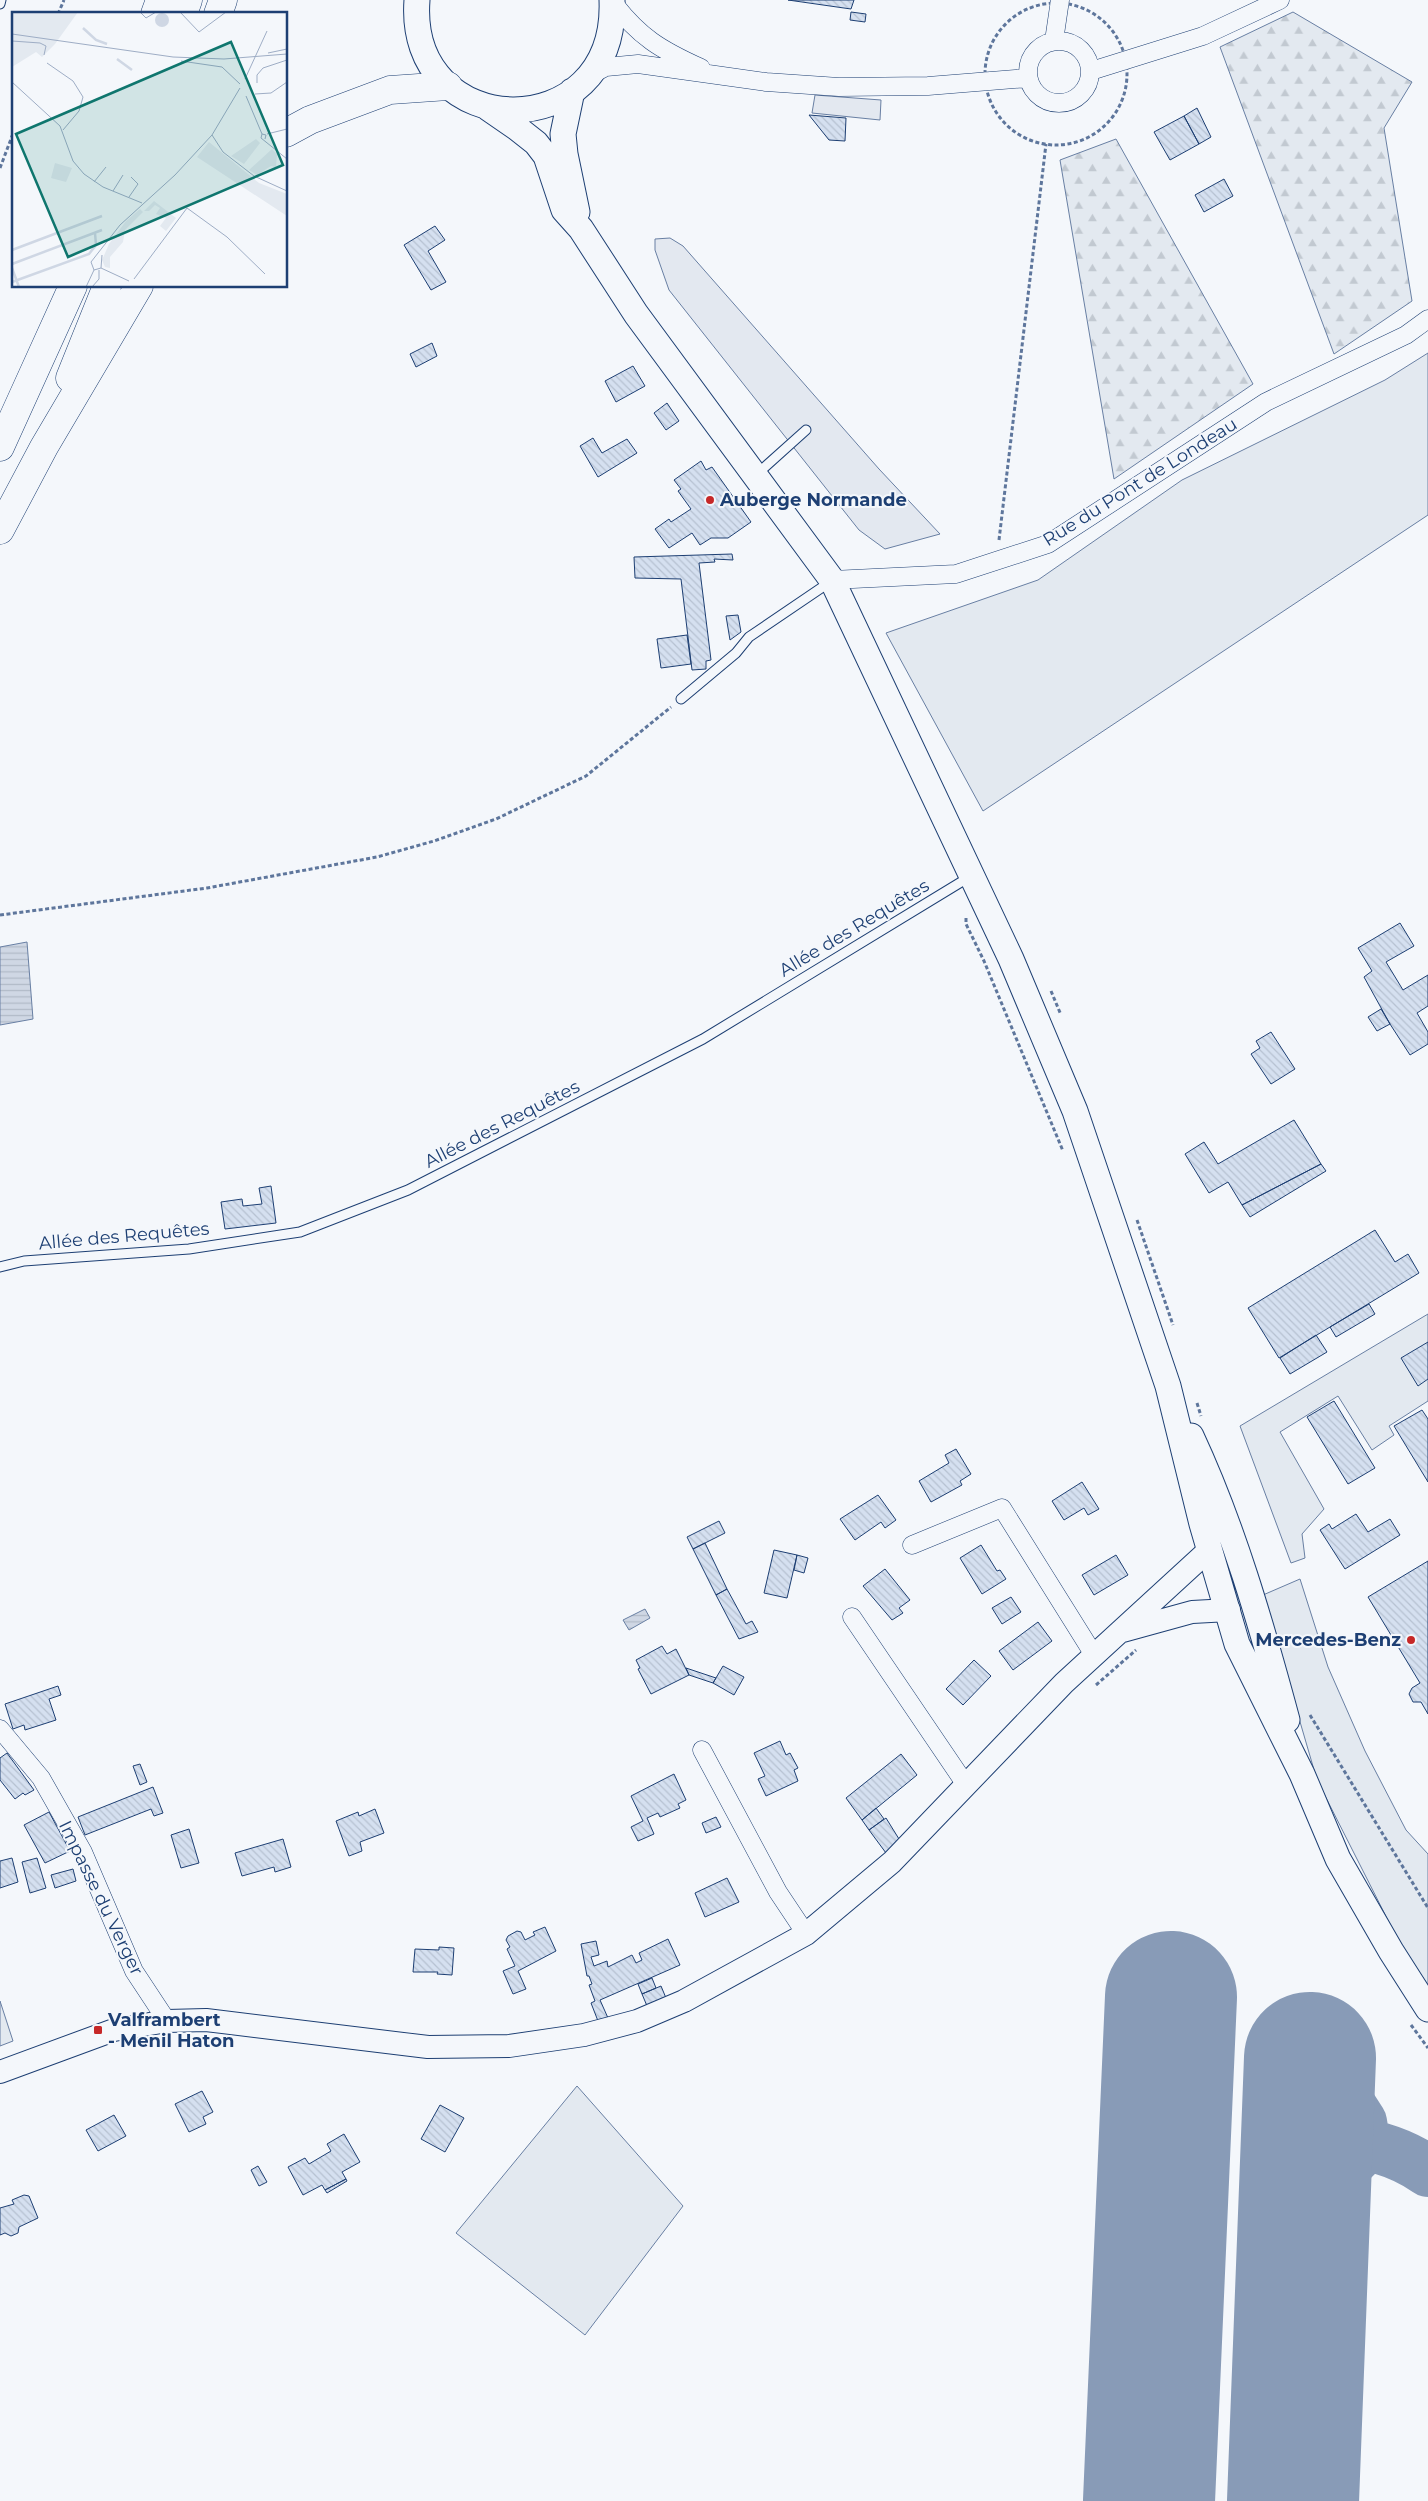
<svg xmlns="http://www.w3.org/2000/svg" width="1428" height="2501" viewBox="0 0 1428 2501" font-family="Montserrat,sans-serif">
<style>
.grass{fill:#e3e9f0;stroke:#687fa3}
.forest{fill:url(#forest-firs);stroke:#687fa3}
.parking{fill:#e3e8f0;stroke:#687fa3}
.water{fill:url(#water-rules);stroke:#687fa3}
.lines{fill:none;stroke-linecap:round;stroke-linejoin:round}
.taxiway{stroke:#889bb7;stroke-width:52}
.runway{stroke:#889bb7;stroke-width:132}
.building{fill:url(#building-back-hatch);stroke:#1d3f73}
.service-casing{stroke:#1d3f73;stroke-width:11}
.minor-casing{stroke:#1d3f73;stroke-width:19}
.tertiary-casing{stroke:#1d3f73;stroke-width:24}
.secondary-casing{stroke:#1d3f73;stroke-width:27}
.trunk-casing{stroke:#1d3f73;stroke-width:29}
.path{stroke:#5e769c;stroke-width:3;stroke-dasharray:4 2.5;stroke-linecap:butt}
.service{stroke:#f4f7fb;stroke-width:9}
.minor{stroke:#f4f7fb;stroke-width:18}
.tertiary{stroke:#f4f7fb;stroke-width:22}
.secondary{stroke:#f4f7fb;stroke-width:25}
.trunk{stroke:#f4f7fb;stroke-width:28}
.poi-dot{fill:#c62828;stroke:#f4f7fb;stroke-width:2}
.labels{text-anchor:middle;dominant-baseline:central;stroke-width:4;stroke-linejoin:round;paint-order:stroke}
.street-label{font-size:18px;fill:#1d3f73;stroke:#f4f7fb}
.poi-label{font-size:18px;font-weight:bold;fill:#1d3f73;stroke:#f4f7fb;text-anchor:start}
.inset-river{fill:none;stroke:#cfd7e4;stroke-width:2.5}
.inset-road{fill:none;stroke:#9eadc5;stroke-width:1}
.view{fill:#0f766e;fill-opacity:0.15;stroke:#0f766e;stroke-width:2.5}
.inset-edge{fill:none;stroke:#1d3f73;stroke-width:2.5}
</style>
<defs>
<pattern id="forest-firs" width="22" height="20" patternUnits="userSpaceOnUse" patternTransform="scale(1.25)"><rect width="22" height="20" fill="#e3e9f0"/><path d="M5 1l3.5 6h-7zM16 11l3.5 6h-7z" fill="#c2c9d1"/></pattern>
<pattern id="water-rules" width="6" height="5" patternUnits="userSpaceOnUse" patternTransform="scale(1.25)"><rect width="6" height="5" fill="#cfd7e4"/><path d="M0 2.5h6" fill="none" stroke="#b1bac7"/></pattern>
<pattern id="building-back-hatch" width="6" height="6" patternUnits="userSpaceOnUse" patternTransform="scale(1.25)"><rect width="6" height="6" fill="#d5e0f0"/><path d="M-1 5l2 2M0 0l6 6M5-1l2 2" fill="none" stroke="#b6c1d1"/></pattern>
</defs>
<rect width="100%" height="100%" fill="#f4f7fb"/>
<path class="grass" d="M1428,353V515L983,811L886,633L1038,580L1182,480L1385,380Z
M1428,1314V1401L1389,1426L1394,1435L1372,1450L1338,1396L1280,1432L1324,1509L1302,1534L1305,1558L1291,1563L1240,1426Z
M1300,1579L1328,1667L1365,1751L1406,1830L1428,1854V1985L1400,1944L1317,1780L1263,1595Z
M0,2001L13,2041L0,2046Z
M577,2086L683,2206L585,2335L456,2233Z"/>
<path class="forest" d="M1293,12L1412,82L1384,128L1412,301L1334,354L1220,47Z
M1116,139L1253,384L1114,479L1060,160Z"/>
<path class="parking" d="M815,95L881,100L880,120L812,113Z
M670,238L683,246L879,469L940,534L885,549L859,530L669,290L655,250V239Z"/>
<path class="water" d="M27,942L33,1019L0,1025V947Z
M645,1609L650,1618L629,1630L623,1620Z"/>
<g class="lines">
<path class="taxiway" d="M1309,2134C1352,2142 1392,2145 1428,2171
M1305,2208L1313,2189L1351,2161L1359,2153L1364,2140L1361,2122L1352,2108L1325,2090L1320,2089L1312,2092L1309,2099"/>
<path class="runway" d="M1149,2501L1171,1997
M1293,2501L1310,2058"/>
</g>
<path class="building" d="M788,0H854L851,9Z
M851,12L866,14L865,22L850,20Z
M1197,108L1211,137L1199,144L1184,116Z
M809,115L846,118L845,141L829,140Z
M1184,116L1199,144L1170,160L1154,132Z
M1224,179L1233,196L1204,212L1195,195Z
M435,226L445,240L428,251L446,282L431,290L404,245Z
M432,343L437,356L416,367L410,354Z
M633,366L645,386L616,402L605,381Z
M667,403L679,421L666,430L654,413Z
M593,438L602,453L627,439L637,453L598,477L580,446Z
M701,461L706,470L712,467L751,522L728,538H711L700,545L692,533L669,548L655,529L669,519L671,522L691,509L678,491L681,489L674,480Z
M732,554L733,560L714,559L715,562L699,563L711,660L706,661V669L692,670L681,579L635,578L634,557Z
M738,615L741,632L730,640L726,616Z
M687,635L691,664L661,668L657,639Z
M1400,923L1414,946L1386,962L1403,990L1428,975V1006L1417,1013L1428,1032V1044L1410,1055L1390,1024L1364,977L1372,971L1358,948Z
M1381,1009L1390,1024L1377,1031L1368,1017Z
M1271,1032L1295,1069L1271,1084L1251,1054L1260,1048L1256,1041Z
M1294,1120L1321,1164L1242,1205L1228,1182L1209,1193L1185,1154L1204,1142L1218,1164Z
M1321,1164L1326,1171L1250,1217L1242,1205Z
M271,1186L276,1223L225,1229L221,1202L242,1199L243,1206L262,1204L259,1188Z
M1375,1230L1395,1262L1408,1254L1419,1273L1279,1358L1248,1308Z
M1369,1304L1375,1314L1336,1337L1330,1327Z
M1316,1335L1327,1352L1290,1374L1280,1358Z
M1428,1342V1379L1418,1386L1401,1358Z
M1334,1401L1375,1468L1348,1484L1307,1417Z
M1422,1410L1428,1419V1482L1394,1426Z
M956,1449L971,1474L960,1481L962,1485L931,1502L919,1481L949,1463L945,1455Z
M1082,1482L1099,1509L1088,1515L1084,1508L1064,1520L1052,1501Z
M878,1495L896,1520L885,1528L881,1522L855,1540L840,1519Z
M1356,1514L1368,1532L1390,1519L1400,1535L1345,1569L1320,1530L1329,1524L1332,1529Z
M719,1521L725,1533L693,1549L687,1537Z
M705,1543L727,1589L716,1595L693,1549Z
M981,1545L997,1571L1000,1570L1006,1579L982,1594L960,1558Z
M774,1550L797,1555L787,1598L764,1593Z
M797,1555L808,1558L804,1573L794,1570Z
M1116,1555L1128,1575L1094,1595L1082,1575Z
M1428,1561V1714L1421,1702H1413L1409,1694L1412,1688L1420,1683L1368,1597Z
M885,1569L910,1600L899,1608L903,1613L892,1620L863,1586Z
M727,1589L746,1624L752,1621L758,1632L739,1639L716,1595Z
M1011,1597L1021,1612L1002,1624L992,1608Z
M1038,1622L1052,1641L1013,1670L999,1651Z
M662,1646L667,1654L676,1649L689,1675L651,1694L638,1669L640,1668L636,1660Z
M974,1660L991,1676L963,1705L946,1689Z
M723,1666L744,1677L734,1695L713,1683Z
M686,1668L716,1678L713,1683L689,1675Z
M58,1686L61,1695L49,1699L56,1720L25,1730L24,1725L13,1729L5,1704Z
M780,1741L786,1755L790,1753L798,1768L794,1770L798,1781L766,1796L758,1779L765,1776L754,1753Z
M7,1753L34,1790L25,1795L23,1793L15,1799L0,1780V1758Z
M901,1754L917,1775L862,1820L846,1798Z
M140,1764L147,1782L140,1785L133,1766Z
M674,1774L686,1800L678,1804L680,1808L660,1817L658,1813L647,1818L654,1834L638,1841L631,1827L643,1821L631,1796Z
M153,1787L163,1813L154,1816L151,1809L85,1835L78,1817Z
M876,1808L884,1819L869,1830L862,1820Z
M375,1809L384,1833L360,1842L362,1851L349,1856L336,1821L358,1812L359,1816Z
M49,1812L70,1851L45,1863L24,1825Z
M716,1817L721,1827L706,1833L702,1823Z
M886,1818L899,1839L886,1853L869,1830Z
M189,1829L199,1863L181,1868L171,1835Z
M283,1839L291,1867L275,1872L274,1867L242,1876L235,1853Z
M12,1858L18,1882L0,1888V1861Z
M37,1858L46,1888L30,1893L22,1862Z
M73,1869L76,1881L55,1888L51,1875Z
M727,1878L739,1902L705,1917L695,1893Z
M545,1927L556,1951L518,1971L526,1989L513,1994L503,1971L515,1966L507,1949L510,1947L506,1940L508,1936L517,1931L521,1932L525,1940L535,1935L533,1932Z
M668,1939L680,1965L600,2000L608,2018L598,2021L591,2003L595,2001L589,1985L592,1984L589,1976H587L581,1944L596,1941L599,1955L591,1957L594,1966L607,1961L608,1967L632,1955L636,1963L642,1960L639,1953Z
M439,1947L454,1948L452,1975L437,1974L438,1972H413L415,1949L439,1950Z
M652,1978L656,1988L642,1994L638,1984Z
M661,1986L666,1998L647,2006L642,1994Z
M202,2091L213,2112L203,2117L206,2124L189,2132L175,2104Z
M440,2105L464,2118L445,2152L421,2139Z
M114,2115L126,2136L98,2151L86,2130Z
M344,2134L360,2162L342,2172L346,2179L325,2190L322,2185L303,2195L288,2167L305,2158L309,2164L331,2151L327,2144Z
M258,2166L267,2182L259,2186L251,2170Z
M346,2179L347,2181L327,2193L325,2190Z
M24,2195L29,2196L38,2218L19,2227L18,2233L11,2236L5,2233L0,2235V2208L14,2204L12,2200Z"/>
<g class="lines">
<g class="service-casing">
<path id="service" d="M0,4L1,0
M757,474L806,430
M681,699L736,653L749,637L830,582
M0,1267L24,1261L189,1249L300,1232L408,1190L703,1039L971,876"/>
</g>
<g class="minor-casing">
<path id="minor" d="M612,1C639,37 661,50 701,68
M1028 72a31 31 0 1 1 62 0a31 31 0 1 1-62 0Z
M1054,41L1060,0
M1091,71L1203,36L1280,0
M588,76L606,67L638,64L766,82L839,87L928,86L1028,78
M832,580L956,574L1048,544L1266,402L1406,335L1428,319
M912,1545L1002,1508L1094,1655
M852,1617L966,1785
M0,1729L41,1778L83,1852L134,1971L167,2021
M702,1750L778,1892L806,1934"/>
</g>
<g class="tertiary-casing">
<path id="tertiary" d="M1123,1631L1192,1612L1229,1610
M0,2072L114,2030L167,2021L206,2020L428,2047L509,2046L584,2035L637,2021L684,2001L806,1934L892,1862L1064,1683L1209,1550"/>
</g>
<g class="secondary-casing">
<path id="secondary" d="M417,0C406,144 618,149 612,0
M572,91L563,134L565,154L577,212
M488,108L517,128L536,143L546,156L564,210L581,229L636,314L832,580L1011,959L1075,1111L1168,1386L1202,1524L1237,1644L1302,1774L1338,1859L1391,1951L1428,2009
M1191,1436C1233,1526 1261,1624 1287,1720"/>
</g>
<g class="trunk-casing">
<path id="trunk" d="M155,14L160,0
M183,14L188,0
M218,14L223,0
M286,133L310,120L390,90L448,86
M70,378L107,286
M0,447L73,286
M0,530L44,447L139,286"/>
</g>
<path class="path" d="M985 74a71 71 0 1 1 142 0a71 71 0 1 1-142 0Z
M58,14L64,0
M0,168L14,131
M999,540L1046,144
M0,915L207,888L377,857L434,841L496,819L586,776L671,707
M966,918V924L984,961L1063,1151
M1051,991L1061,1015
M1137,1220L1173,1325
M1197,1403L1201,1416
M1096,1685L1136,1650
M1310,1715L1428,1908
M1411,2025L1428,2048"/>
<use href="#service" class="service"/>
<use href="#minor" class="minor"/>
<use href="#tertiary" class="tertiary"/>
<use href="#secondary" class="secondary"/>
<use href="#trunk" class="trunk"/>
</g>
<g class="poi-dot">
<circle cx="710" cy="500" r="5"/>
<circle cx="1411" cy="1640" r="5"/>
<rect x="93" y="2025" width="10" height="10" rx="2.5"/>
</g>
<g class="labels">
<g class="street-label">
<text transform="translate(1140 482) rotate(-32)">Rue du Pont de Londeau</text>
<text transform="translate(854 928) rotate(-31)">Allée des Requêtes</text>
<text transform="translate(502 1124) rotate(-27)">Allée des Requêtes</text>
<text transform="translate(124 1236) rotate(-5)">Allée des Requêtes</text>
<text transform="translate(101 1898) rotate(64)">Impasse du Verger</text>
</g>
<g class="poi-label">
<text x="720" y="500">Auberge Normande</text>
<text x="1401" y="1640" text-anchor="end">Mercedes-Benz</text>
<text x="108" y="2020">Valframbert<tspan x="108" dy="21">- Menil Haton</tspan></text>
</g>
</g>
<g transform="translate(12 12)">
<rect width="275" height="275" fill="#f4f7fb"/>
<path d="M0,0H66L43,32L30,45L24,40L0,55ZM197,130L247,171L275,182V204L185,145ZM43,151L60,156L54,170L39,166ZM142,189L164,206L154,219L148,214L154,206L144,202L148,196L143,193L137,199H132ZM128,197L131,200L113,218L111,230L98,245V256L93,255L90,248L97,232L114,209Z" fill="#e3e9f0"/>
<path d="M244,127L248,131L232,152L219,144ZM260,137L265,142L264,155L259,154L245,163L237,158Z" fill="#e3e9f0"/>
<path d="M143 8a7 7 0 1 1 14 0a7 7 0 1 1-14 0Z" fill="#cfd7e4"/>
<path class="inset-river" d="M71,16L84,28L95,32M105,47L120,58M0,238L90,204M0,252L90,218M0,256L7,275M0,270L77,242L84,233L83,221"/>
<path class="inset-road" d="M128,0L134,6L144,0M168,0L187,20L214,0M0,22L161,45L212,47L275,42M0,29L28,31L34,34L32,43M256,41L275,37M169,49L210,55L228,72M35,51L61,69L71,85L67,99L51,118M233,67L255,19M0,70L48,114L61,149L72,162L91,175L130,191M245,71V63L251,56L275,48M243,82L259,81L275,70M234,84L250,122M255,122L275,117M200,123L211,140L242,164L275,179M253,127L254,123L250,122L249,126L275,147M82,170L94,155M101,179L111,163M117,185L126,172L119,165M89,256L117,269M82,258L79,250L108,213L163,163L200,123L228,76M82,258L89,256L90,243M122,267L175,196L215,225L253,262M74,275L82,258M80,275L87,267V258"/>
<path class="view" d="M219,30L271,153L56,245L4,122Z"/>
<rect width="275" height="275" class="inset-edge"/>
</g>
</svg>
